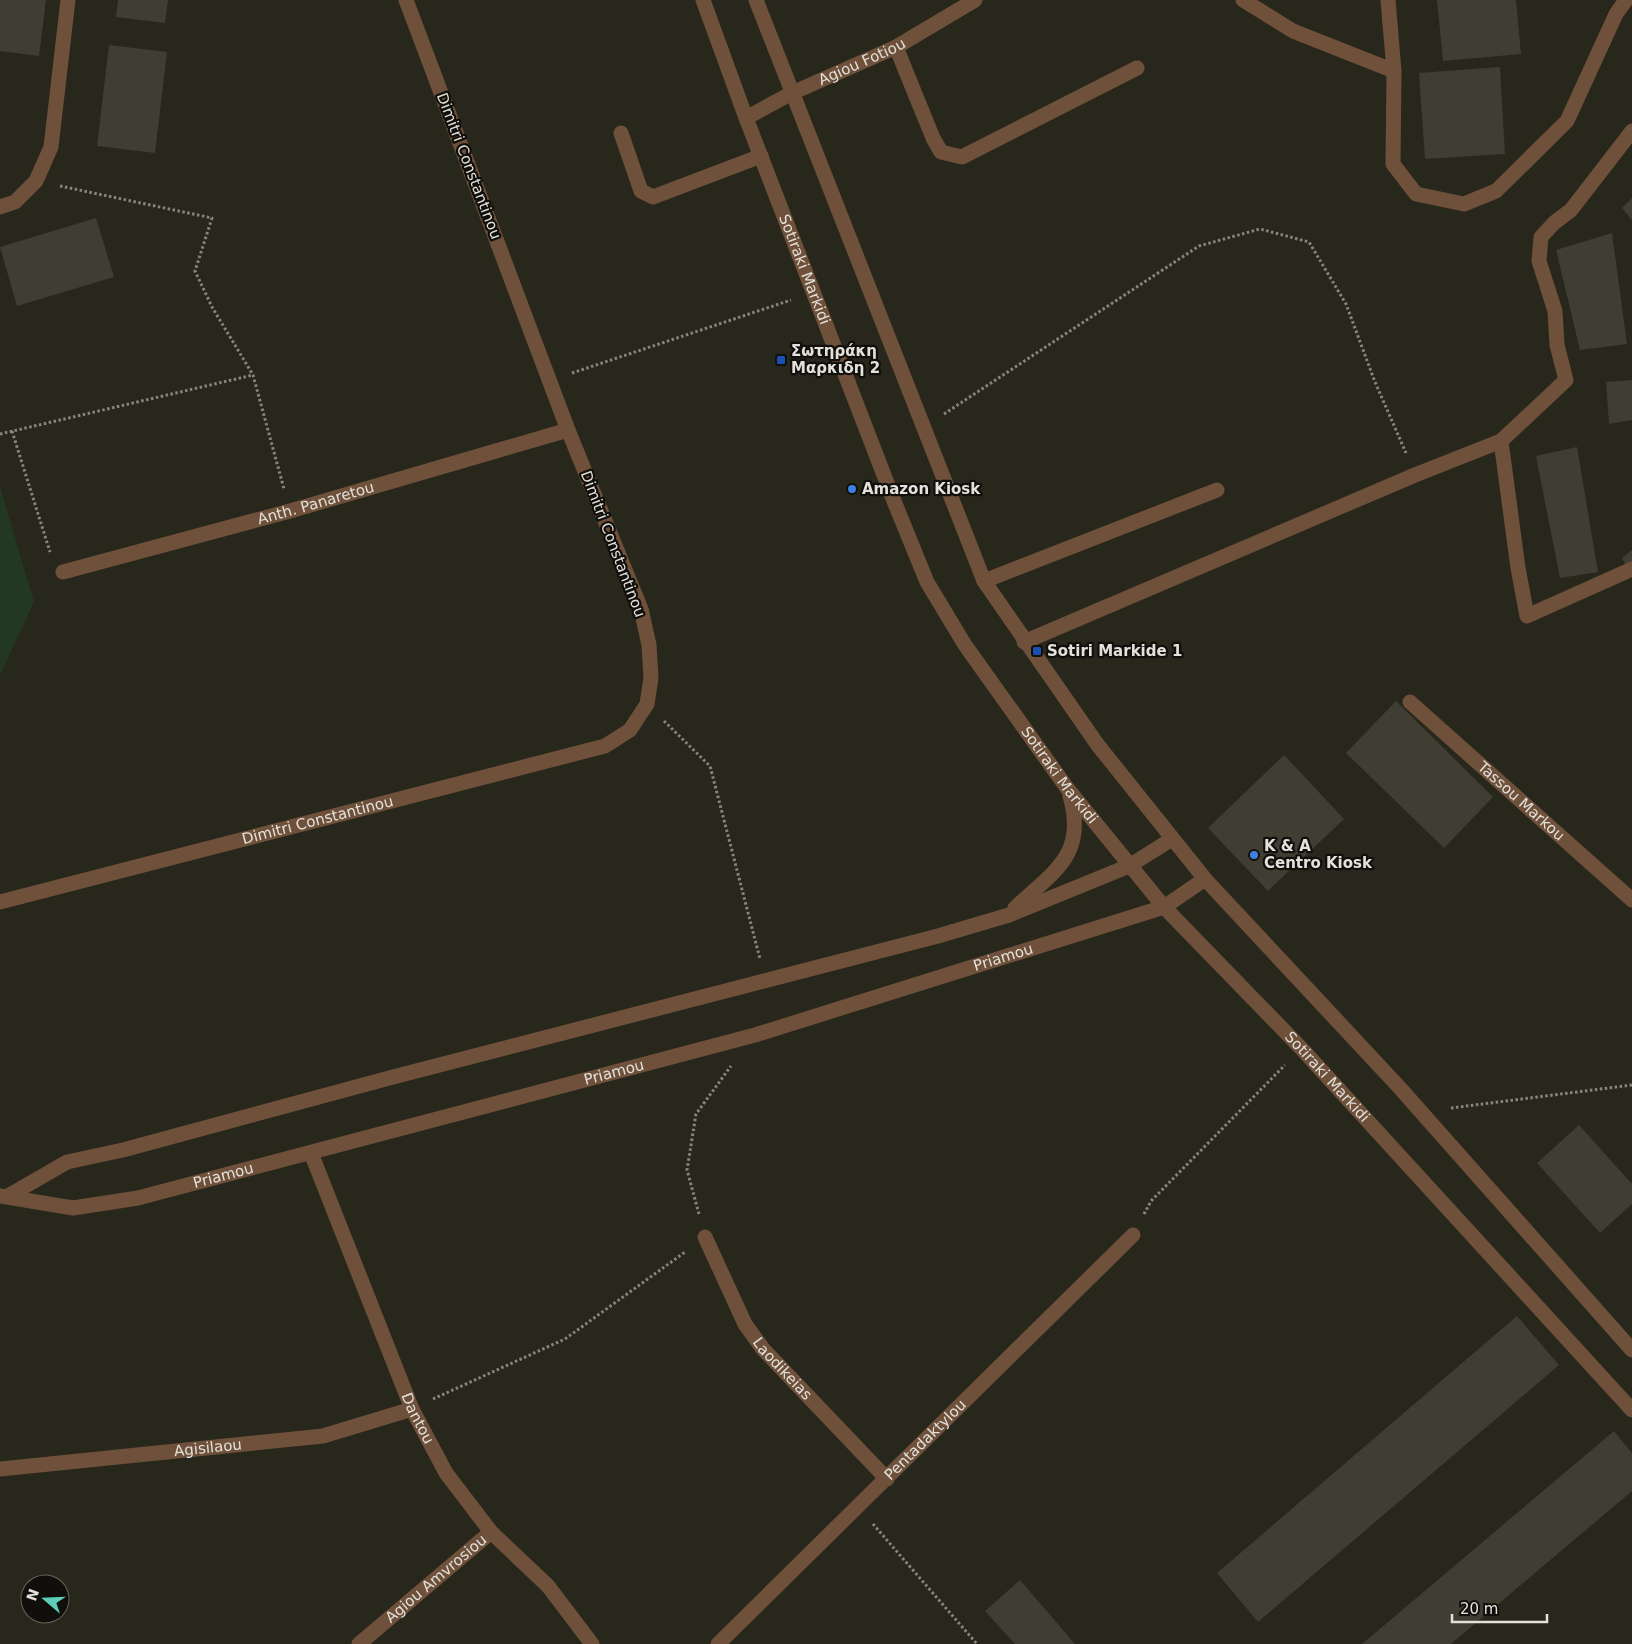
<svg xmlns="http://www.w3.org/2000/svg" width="1632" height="1644" viewBox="0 0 1632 1644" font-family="'DejaVu Sans',sans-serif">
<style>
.green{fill:#233822}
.building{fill:#403e33}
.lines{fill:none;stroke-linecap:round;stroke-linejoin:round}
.path{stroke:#87867e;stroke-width:3;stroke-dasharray:2.5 2.5;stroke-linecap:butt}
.minor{stroke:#6f503a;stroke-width:15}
.transit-dot{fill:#1a4fb4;stroke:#100f0b;stroke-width:2}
.shop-dot{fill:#3f7fe0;stroke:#100f0b;stroke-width:2}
.labels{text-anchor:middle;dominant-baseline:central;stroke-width:4.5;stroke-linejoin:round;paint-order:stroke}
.street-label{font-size:15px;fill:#e2e1da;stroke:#100f0b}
.poi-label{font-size:15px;font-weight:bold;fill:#e2e1da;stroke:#100f0b;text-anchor:start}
</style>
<rect width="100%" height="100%" fill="#28271c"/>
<path class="green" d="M0,487L34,602L0,675Z"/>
<path class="building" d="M0,0H46L39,56L0,51Z
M118,0H168L165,23L116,17Z
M1437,0H1516L1521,54L1443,61Z
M109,45L167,52L155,153L97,146Z
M1500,67L1505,154L1425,159L1419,73Z
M1632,198V220L1622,208Z
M96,218L114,277L17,306L0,247Z
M1612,233L1627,344L1580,350L1556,250Z
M1632,380V420L1609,424L1606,382Z
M1577,447L1598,572L1560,578L1536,456Z
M1632,550V565L1627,567L1622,558Z
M1396,701L1493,797L1444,848L1346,753Z
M1284,755L1344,819L1268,891L1208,828Z
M1579,1125L1632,1184V1204L1600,1233L1537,1163Z
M1517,1316L1559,1365L1258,1622L1217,1573Z
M1614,1431L1632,1453V1491L1451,1644H1362Z
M1020,1580L1075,1644H1015L985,1611Z"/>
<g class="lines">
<path class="path" d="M60,186L212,218L195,271L212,307L253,375L284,489
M572,373L791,300
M944,414L1199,246L1260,229L1309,242L1346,304L1375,382L1406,453
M12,431L50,552
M0,434L253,375
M664,721L710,766L760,959
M1451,1108L1632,1085
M699,1214L687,1170L696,1114L731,1066
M1144,1214L1151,1201L1285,1065
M433,1399L565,1339L685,1252
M873,1524L977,1644"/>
<g class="minor">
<path id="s1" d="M703,0L746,118L894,501L927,582L965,645L1067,788L1164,907L1301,1048L1632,1410"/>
<path d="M756,0L984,581L1097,744L1205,879L1399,1087L1632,1350"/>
<path d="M1243,0L1293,31L1394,71L1388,0"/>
<path d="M896,47L933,138L941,152L962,157L1137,68"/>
<path d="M1394,71L1393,164L1416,194L1464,204L1496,191L1567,121L1616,14L1626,0"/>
<path id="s2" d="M746,118L792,93L896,47L975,0"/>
<path d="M621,133L641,191L653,197L761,156"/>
<path d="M0,207L15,202L36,181L51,147L68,0"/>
<path d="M1501,441L1518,568L1527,616L1632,569"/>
<path id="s3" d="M63,572L290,511L568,430"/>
<path d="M984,581L1217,490"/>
<path d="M1024,642L1415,475L1501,441L1566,380L1557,345L1555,311L1539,261L1541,237L1554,223L1571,210L1632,131"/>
<path id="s4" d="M1410,702L1632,900"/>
<path id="s5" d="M0,902L605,746L630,730L647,704L651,678L649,645L641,609L568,430L406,0"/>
<path d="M1015,908C1054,871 1087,855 1070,796"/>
<path id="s6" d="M311,1153L412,1409L446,1473L491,1532L548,1586L592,1644"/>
<path id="s7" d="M0,1196L73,1208L138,1198L755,1035L1164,907L1205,879"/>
<path d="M8,1196L67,1162L123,1150L393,1077L938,936L1009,915L1129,866L1172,839"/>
<path id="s8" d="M705,1237L745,1324L763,1349L887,1479"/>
<path id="s9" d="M0,1469L323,1436L412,1409"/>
<path id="s10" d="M359,1644L491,1532"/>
<path id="s11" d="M718,1644L1133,1235"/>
</g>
</g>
<g class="transit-dot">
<rect x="776" y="355" width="10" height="10" rx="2.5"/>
<rect x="1032" y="646" width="10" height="10" rx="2.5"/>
</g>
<g class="shop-dot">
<circle cx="852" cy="489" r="5"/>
<circle cx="1254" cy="855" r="5"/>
</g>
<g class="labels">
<g class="street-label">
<text stroke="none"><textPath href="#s2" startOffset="129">Agiou Fotiou</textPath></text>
<text transform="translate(469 166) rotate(69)">Dimitri Constantinou</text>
<text stroke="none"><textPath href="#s1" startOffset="288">Sotiraki Markidi</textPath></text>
<text stroke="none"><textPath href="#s3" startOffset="262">Anth. Panaretou</textPath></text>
<text transform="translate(613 544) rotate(69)">Dimitri Constantinou</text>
<text stroke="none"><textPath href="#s1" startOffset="858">Sotiraki Markidi</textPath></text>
<text stroke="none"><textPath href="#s4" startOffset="149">Tassou Markou</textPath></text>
<text stroke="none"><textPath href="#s5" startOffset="328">Dimitri Constantinou</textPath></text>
<text stroke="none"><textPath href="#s7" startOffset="1038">Priamou</textPath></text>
<text stroke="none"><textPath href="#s7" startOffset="632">Priamou</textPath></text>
<text stroke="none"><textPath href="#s1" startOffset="1262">Sotiraki Markidi</textPath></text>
<text stroke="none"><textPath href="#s7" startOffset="228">Priamou</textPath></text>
<text stroke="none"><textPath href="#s8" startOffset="154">Laodikeias</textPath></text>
<text stroke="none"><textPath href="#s6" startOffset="286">Dantou</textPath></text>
<text stroke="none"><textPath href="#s11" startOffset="291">Pentadaktylou</textPath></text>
<text stroke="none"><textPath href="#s9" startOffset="209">Agisilaou</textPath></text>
<text stroke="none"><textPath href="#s10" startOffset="101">Agiou Amvrosiou</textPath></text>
</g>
<g class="poi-label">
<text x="791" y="351">Σωτηράκη<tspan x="791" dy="17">Μαρκιδη 2</tspan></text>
<text x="862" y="489">Amazon Kiosk</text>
<text x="1047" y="651">Sotiri Markide 1</text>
<text x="1264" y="846">K &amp; A<tspan x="1264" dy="17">Centro Kiosk</tspan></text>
</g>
</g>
<g transform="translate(45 1599) rotate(289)"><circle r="24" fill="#100f0b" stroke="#64635e"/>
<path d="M0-4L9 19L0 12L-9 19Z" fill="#5dceb9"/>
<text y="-8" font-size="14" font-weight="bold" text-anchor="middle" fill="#e2e1da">N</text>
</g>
<path d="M1452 1614v8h95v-8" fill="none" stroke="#e2e1da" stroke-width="2.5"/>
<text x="1460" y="1614" font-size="15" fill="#e2e1da" stroke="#100f0b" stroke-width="4" paint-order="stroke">20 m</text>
</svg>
